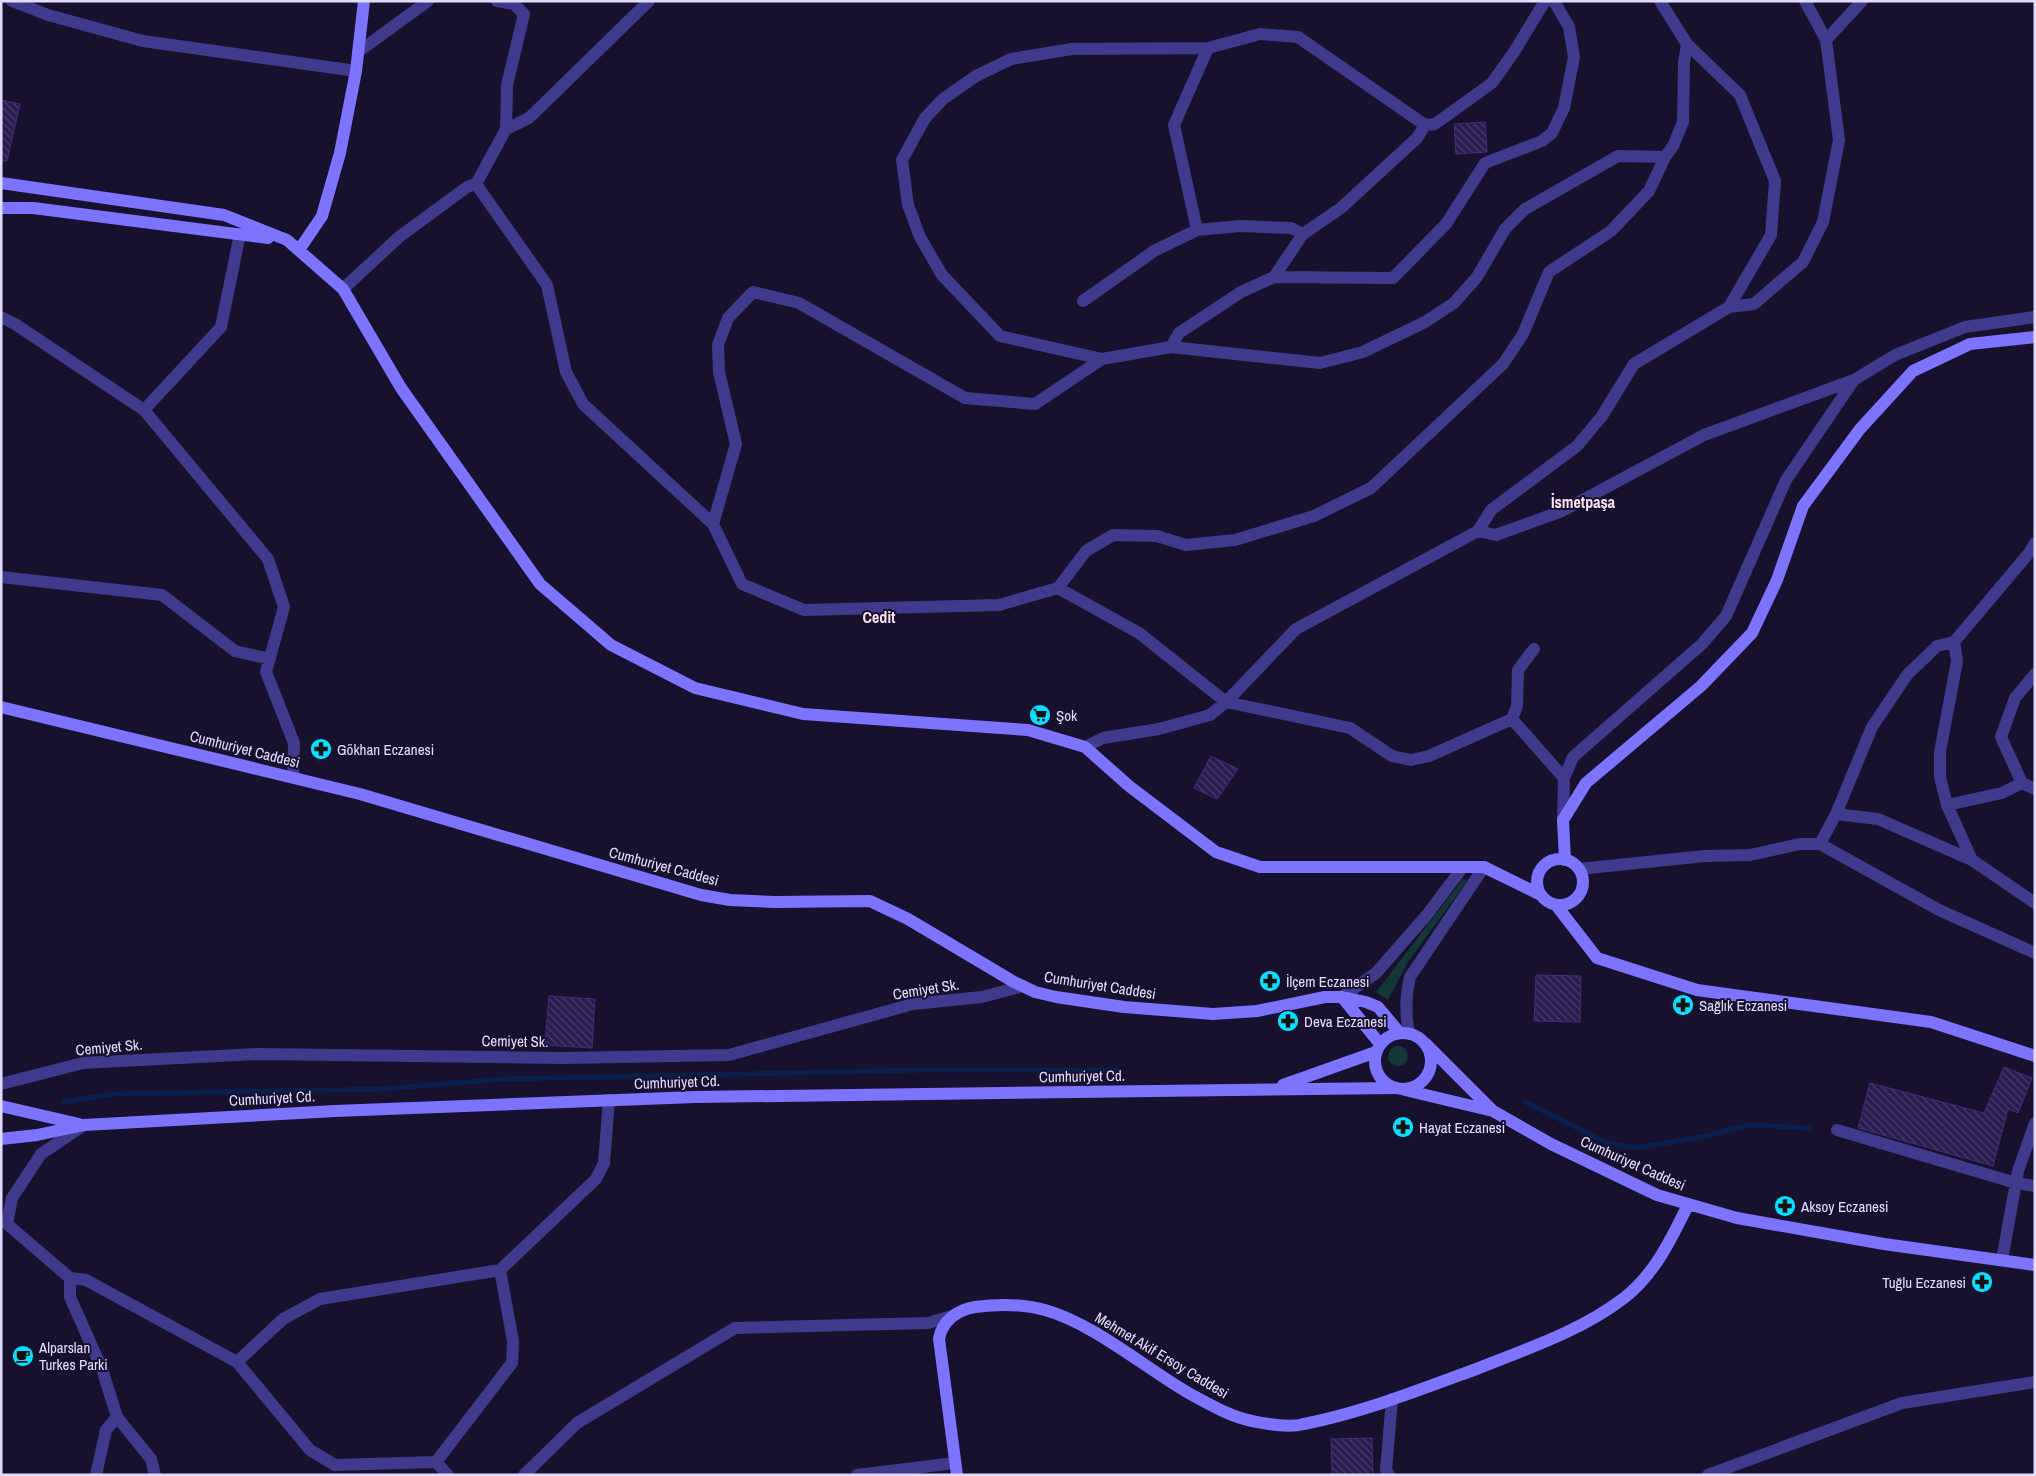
<svg xmlns="http://www.w3.org/2000/svg" width="2036" height="1476" viewBox="0 0 2036 1476" font-family="'Archivo Narrow',sans-serif">
<style>
.green{fill:#133737}
.lines{fill:none;stroke-linecap:round;stroke-linejoin:round}
.stream{stroke:#09204d;stroke-width:5}
.building{fill:url(#building-back-hatch);stroke:#402d7b}
.street{stroke:#403a8d;stroke-width:12}
.secondary{stroke:#7c74ff;stroke-width:12}
.labels{text-anchor:middle;dominant-baseline:central;stroke-width:4;stroke-linejoin:round;paint-order:stroke}
.poi-label{font-size:15px;fill:#e2ddff;stroke:#17112d;text-anchor:start}
.street-label{font-size:15px;fill:#e2ddff;stroke:#17112d}
.neighbourhood-label{font-size:16px;font-weight:bold;fill:#ffdff2;stroke:#17112d}
</style>
<defs>
<pattern id="building-back-hatch" width="6" height="6" patternUnits="userSpaceOnUse" patternTransform="scale(1.25)"><rect width="6" height="6" fill="#281c4f"/><path d="M-1 5l2 2M0 0l6 6M5-1l2 2" fill="none" stroke="#473d69"/></pattern>
</defs>
<rect width="100%" height="100%" fill="#17112d"/>
<path class="green" d="M1463,879L1467,881L1408,962L1388,1000L1376,992Z
M1388 1056a10 10 0 1 1 20 0a10 10 0 1 1-20 0Z"/>
<g class="lines">
<path class="stream" d="M63,1102L114,1094L383,1089L503,1079L924,1070H1117
M1525,1102L1605,1142L1635,1148L1706,1136L1750,1125L1809,1128"/>
</g>
<path class="building" d="M1,100L20,104L7,161H1Z
M1485,122L1487,152L1456,154L1454,124Z
M1211,756L1238,769L1217,799L1194,788Z
M1536,975L1581,976L1580,1022L1534,1021Z
M549,996L595,999L592,1048L545,1045Z
M2004,1067L2032,1078L2018,1113L2008,1109L1993,1166L1858,1128L1870,1083L1984,1113Z
M1372,1438L1373,1475H1332L1331,1439Z"/>
<g class="lines">
<path class="street" d="M12,1L48,15L143,41L356,71
M1545,1L1514,52L1492,83L1435,124L1425,125L1298,37L1260,34L1208,48L1072,49L1011,59L976,76L943,99L925,118L902,160L908,205L920,237L942,275L1000,336L1102,359L1171,347L1320,363L1363,352L1425,322L1454,303L1477,277L1505,229L1525,209L1618,156L1665,157
M1660,1L1687,44L1740,95L1775,181L1771,235L1729,307
M1826,40L1862,1
M358,52L428,1
M506,129L529,118L649,1
M476,184L547,285L566,372L583,404L713,524L742,584L804,610L999,605L1058,588L1086,551L1113,535L1157,536L1186,545L1235,540L1314,516L1371,488L1503,364L1523,334L1549,272L1611,231L1649,191L1665,157L1673,146L1683,122L1684,62L1687,44
M1197,230L1174,125L1208,48
M1274,277L1303,234L1341,208L1417,138L1425,125
M343,289L399,237L467,187L476,184L506,129L507,85L524,14L514,4L497,1
M1083,301L1154,251L1197,230L1240,226L1291,228L1303,234
M1,317L15,324L144,410L268,559L284,607L266,672L294,743L293,778
M1171,347L1179,333L1241,292L1274,277L1393,278L1446,224L1485,163L1542,141L1552,133L1564,108L1574,57L1569,27L1554,1
M144,410L221,327L240,234
M713,524L736,444L719,372L718,345L728,318L753,292L799,303L965,398L1035,404L1102,359
M1478,531L1496,535L1562,511L1704,435L1854,380
M1,577L162,595L235,651L270,659
M1058,588L1139,633L1226,702L1350,728L1392,756L1411,760L1429,756L1512,719L1564,778
M1954,642L1957,661L1940,752V777L1947,805L1972,860
M2035,674L2015,698L2001,737L2022,783L2035,789
M1512,719L1517,706L1518,670L1534,649
M1085,747L1103,738L1159,729L1210,715L1226,702L1296,629L1478,531L1491,510L1577,446L1602,416L1634,364L1729,307L1754,304L1803,262L1823,222L1839,140L1826,40L1805,1
M1947,805L2002,793L2022,783
M1836,814L1878,819L1972,860L2035,903
M1563,820L1564,778L1573,757L1702,644L1726,616L1786,480L1854,380L1895,355L1965,327L2035,317
M1820,844L1836,814L1872,727L1907,675L1937,646L1954,642L2029,553L2035,543
M1579,869L1705,856L1750,855L1800,844H1820L1939,910L2035,953
M1342,997L1376,973L1426,916L1463,867
M1409,1033C1405,1013 1405,997 1410,977L1484,867
M1,1084L83,1063L257,1054L563,1058L729,1055L913,1004L982,997L1023,986
M84,1125L41,1154L12,1198L7,1224L70,1278V1297L102,1369L117,1417L151,1459L155,1475
M1837,1130L2016,1183L2035,1186
M2002,1260L2018,1171L2035,1123
M70,1278L86,1280L237,1362L310,1450L335,1465L436,1462L448,1475
M237,1362L283,1319L320,1299L500,1270L596,1179L604,1163L609,1100
M436,1462L512,1363L513,1341L500,1270
M96,1475L106,1430L117,1417
M524,1475L577,1423L735,1328L928,1323L952,1316
M857,1475L955,1463
M1389,1475L1386,1470L1392,1399
M1708,1475L1902,1403L2035,1382"/>
<path class="secondary" d="M1,183L224,215L287,240L343,289L401,388L540,584L611,645L695,688L803,714L1028,730L1085,747L1129,786L1216,852L1260,867H1484L1541,895
M1,208H33L268,238
M299,250L322,216L340,153L356,71L364,1
M1,707L360,794L701,895L730,900L775,902L870,901L908,919L1014,982L1035,992L1056,997L1124,1007L1213,1014L1257,1011L1325,997H1342L1366,1002L1378,1007L1399,1032
M1537 882a23 23 0 1 1 46 0a23 23 0 1 1-46 0Z
M1565,860L1563,820L1586,783L1701,686L1752,633L1777,580L1803,506L1860,429L1913,371L1970,344L2035,337
M1556,905L1597,958L1697,990L1931,1022L2035,1056
M1342,997L1380,1044
M1375 1061a28 28 0 1 1 56 0a28 28 0 1 1-56 0Z
M1425,1043L1493,1111L1551,1144L1657,1195L1737,1218L1884,1244L2035,1265
M1283,1085L1376,1052
M1405,1090L1493,1111
M1,1106L79,1124
M1,1139L37,1135L84,1125L335,1111L695,1097L1395,1088
M957,1475L939,1339C942,1321 957,1310 975,1307C997,1304 1023,1304 1045,1310C1095,1324 1146,1369 1192,1395C1211,1405 1231,1417 1252,1421C1268,1424 1288,1428 1304,1424C1364,1412 1422,1389 1479,1368C1529,1348 1581,1331 1624,1298C1655,1274 1671,1239 1688,1205"/>
</g>
<defs>
<g id="supermarket-disc" transform="scale(1.125)"><circle r="9.5" fill="#09deff" stroke="#17112d"/><path d="M-6-5.5h2.5l.6 2H6L4.5 2H-2.5L-4.4-4H-6ZM-1.5 3.2a1.3 1.3 0 1 0 .1 0ZM3 3.2a1.3 1.3 0 1 0 .1 0Z" fill="#111"/></g>
<g id="pharmacy-disc" transform="scale(1.125)"><circle r="9.5" fill="#09deff" stroke="#17112d"/><path d="M-2-6h4v4h4v4h-4v4h-4v-4h-4v-4h4Z" fill="#111"/></g>
<g id="cafe-disc" transform="scale(1.125)"><circle r="9.5" fill="#09deff" stroke="#17112d"/><path d="M-5.5-4.5H6V0H3Q3 3.5 0 3.5H-2.5Q-5.5 3.5-5.5 0ZM3-3.2v2h1.7v-2ZM-6 4.5H4V6H-6Z" fill="#111"/></g>
</defs>
<g fill-rule="evenodd">
<use href="#supermarket-disc" x="1040" y="715"/>
<use href="#pharmacy-disc" x="321" y="749"/>
<use href="#pharmacy-disc" x="1270" y="981"/>
<use href="#pharmacy-disc" x="1683" y="1005"/>
<use href="#pharmacy-disc" x="1288" y="1021"/>
<use href="#pharmacy-disc" x="1403" y="1127"/>
<use href="#pharmacy-disc" x="1785" y="1206"/>
<use href="#pharmacy-disc" x="1982" y="1282"/>
<use href="#cafe-disc" x="23" y="1356"/>
</g>
<g class="labels">
<g class="poi-label">
<text x="1056" y="715">Şok</text>
<text x="337" y="749">Gökhan Eczanesi</text>
<text x="1286" y="981">İlçem Eczanesi</text>
<text x="1699" y="1005">Sağlık Eczanesi</text>
<text x="1304" y="1021">Deva Eczanesi</text>
<text x="1419" y="1127">Hayat Eczanesi</text>
<text x="1801" y="1206">Aksoy Eczanesi</text>
<text x="1966" y="1282" text-anchor="end">Tuğlu Eczanesi</text>
<text x="39" y="1347">Alparslan<tspan x="39" dy="17">Turkes Parki</tspan></text>
</g>
<g class="street-label">
<text transform="translate(245 749) rotate(14)">Cumhuriyet Caddesi</text>
<text transform="translate(664 866) rotate(15)">Cumhuriyet Caddesi</text>
<text transform="translate(1100 985) rotate(9)">Cumhuriyet Caddesi</text>
<text transform="translate(926 989) rotate(-9)">Cemiyet Sk.</text>
<text transform="translate(515 1041) rotate(1)">Cemiyet Sk.</text>
<text transform="translate(109 1047) rotate(-5)">Cemiyet Sk.</text>
<text transform="translate(1082 1076) rotate(-1)">Cumhuriyet Cd.</text>
<text transform="translate(677 1082) rotate(-2)">Cumhuriyet Cd.</text>
<text transform="translate(272 1098) rotate(-3)">Cumhuriyet Cd.</text>
<text transform="translate(1633 1163) rotate(24)">Cumhuriyet Caddesi</text>
<text transform="translate(1162 1355) rotate(31)">Mehmet Akif Ersoy Caddesi</text>
</g>
<g class="neighbourhood-label">
<text x="1583" y="502">İsmetpaşa</text>
<text x="879" y="617">Cedit</text>
</g>
</g>
<rect width="2036" height="1476" fill="none" stroke="#e2ddff" stroke-width="5"/>
</svg>
